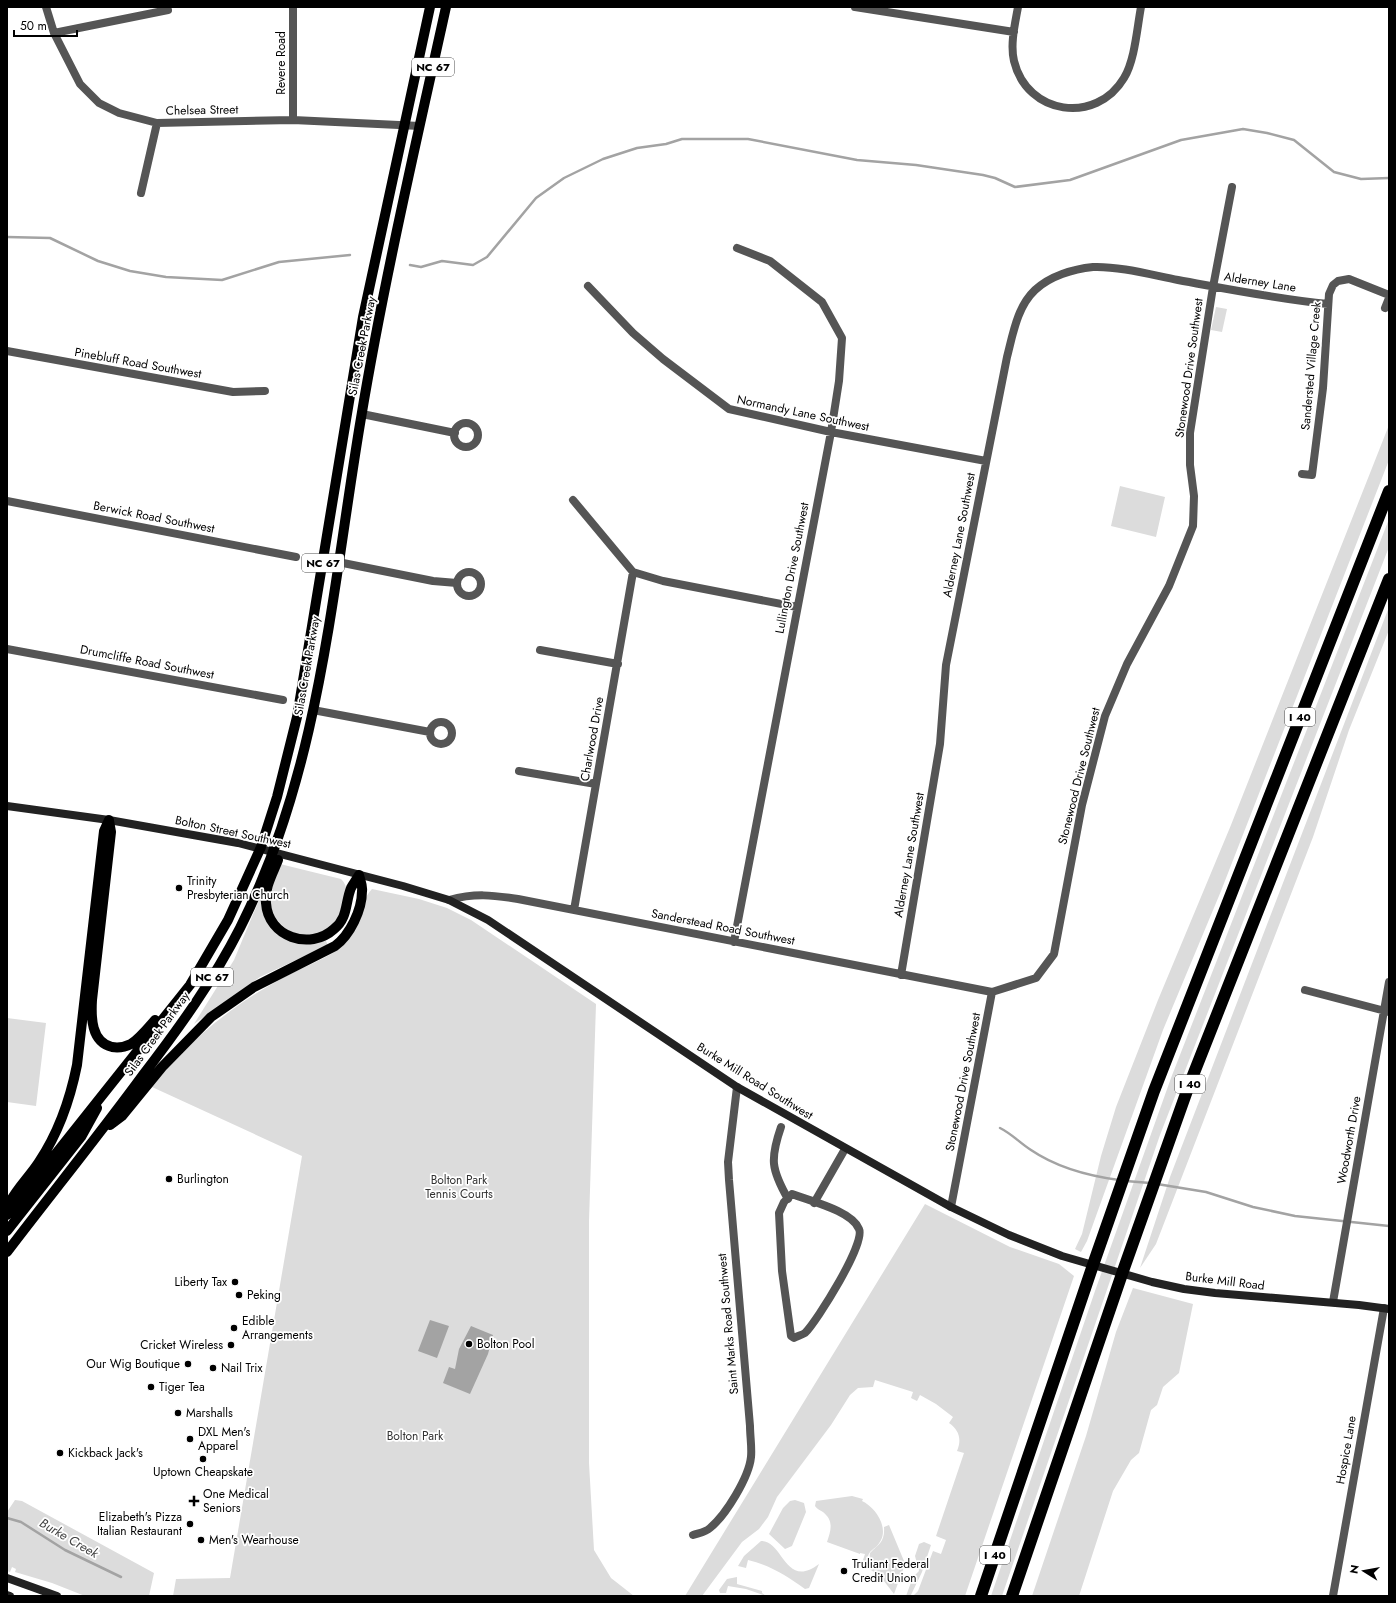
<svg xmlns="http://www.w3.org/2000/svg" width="1396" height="1603" viewBox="0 0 1396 1603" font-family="Jost,sans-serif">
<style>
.green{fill:#dcdcdc}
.water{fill:#a3a3a3}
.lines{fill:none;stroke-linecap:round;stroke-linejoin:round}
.stream{stroke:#a3a3a3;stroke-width:2.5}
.street{stroke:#555;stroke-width:8}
.secondary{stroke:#222;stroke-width:8}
.primary{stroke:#000;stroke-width:10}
.highway{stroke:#000;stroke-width:12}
.poi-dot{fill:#000;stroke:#fff;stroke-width:1.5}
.labels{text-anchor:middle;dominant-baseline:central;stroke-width:3.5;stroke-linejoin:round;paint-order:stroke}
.shield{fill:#fff;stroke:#4c4c4c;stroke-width:1}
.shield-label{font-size:11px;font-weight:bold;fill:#000}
.street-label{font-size:12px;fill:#000;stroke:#fff}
.poi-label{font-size:12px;fill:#000;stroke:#fff;text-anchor:start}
.park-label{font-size:12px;fill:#333;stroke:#fff}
.water-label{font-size:13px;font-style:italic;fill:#444;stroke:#fff}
</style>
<rect width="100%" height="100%" fill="#fff"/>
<path class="green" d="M1216,307L1227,309L1222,332L1211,330Z
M1389,425V460L1221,891L1163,1030L1087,1241L1081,1252L1075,1249L1082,1234L1101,1156L1116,1107L1158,1000L1231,825Z
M1120,486L1165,497L1156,537L1111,526Z
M1389,519V547L1160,1135L1002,1596H991L1095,1291L1171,1078Z
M1389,607V630L1349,730L1313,837L1156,1244L1140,1268L1170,1177Z
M280,864L341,879C348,886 347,892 344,901C342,907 340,916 336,921C310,951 268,931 269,892C270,883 277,872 280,864Z
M372,889L419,899L447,908L471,920L596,1004L589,1221V1463L594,1550L611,1578L634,1596H173L176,1579L230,1578L302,1156L152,1087C186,1043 230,1007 279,980C296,970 327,959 341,947C359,931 357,905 372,889Z
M262,893L272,928L325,939L328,945L260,977L194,1024L234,960Z
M7,1018L46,1023L36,1106L7,1102Z
M925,1204L1010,1247L1059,1264L1074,1276L965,1596H913L918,1591L933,1551L941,1554L946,1540L936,1536L964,1453L957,1451C962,1439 959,1430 949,1423L953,1417L936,1404L920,1395L917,1401L911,1398L913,1392L875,1380L873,1387L858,1388L850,1395L831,1425L777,1497L768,1517L759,1529L742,1542L702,1596H685Z
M1133,1288L1193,1304L1179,1373L1163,1387L1157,1405L1151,1410L1139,1453L1131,1460L1113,1491L1079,1596H1032L1086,1436L1116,1332Z
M852,1496L863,1499L862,1501C875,1507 888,1526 881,1540C875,1552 868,1547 867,1563L863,1560L865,1554L860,1553V1554L827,1542C831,1530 834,1521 823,1512C820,1510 817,1509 815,1506L816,1501Z
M15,1500L22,1501L154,1573L149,1596H85L52,1583L15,1572L16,1569L12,1567L10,1572L7,1571V1512Z
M795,1500L804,1503L806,1512L792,1546L785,1549L769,1534L783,1508L790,1501Z
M889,1525L904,1561V1567L894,1594L880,1576L868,1568L870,1553C879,1544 885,1542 884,1527Z
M761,1541C783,1540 785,1590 819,1564L809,1588L805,1589C787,1576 770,1565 748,1560L746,1568L738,1566L744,1556Z
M924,1542L931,1545L922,1572L911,1595L906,1596L913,1577L919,1571L915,1556L919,1544Z
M737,1577V1584L762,1591V1593L766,1596L746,1589L728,1586L726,1593H720L719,1590L727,1579Z"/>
<path class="water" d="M430,1320L449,1326L437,1358L418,1351Z
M471,1326L493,1335L488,1354L470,1394L443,1383L449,1367L455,1369L459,1349Z"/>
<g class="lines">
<path class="stream" d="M7,237L50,238L98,261L130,271L166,277L222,280L279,262L350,255
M410,265L421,267L442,261L473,265L487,257L536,198L564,178L603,159L637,148L666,144L682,139H748L857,160L916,165L983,175L995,178L1015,187L1070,180L1181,140L1243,129L1267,133L1294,140L1334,172L1361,179L1389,178
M1000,1128C1012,1134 1020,1143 1031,1150C1056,1167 1089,1176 1119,1180
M1126,1181L1150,1183
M1157,1184L1206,1192L1253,1207L1295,1216L1389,1226
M7,1518L21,1522L65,1550L121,1577"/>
<path class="street" d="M46,7L54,33L80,84L99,103L119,113L157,123L293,120L420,126
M855,7L1014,32
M1018,7C1015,24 1010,44 1014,61C1027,115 1096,125 1124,78C1135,60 1137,28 1141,7
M54,33L168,10
M293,120V7
M141,193L157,123
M588,286L633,333L663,359L729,409L831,432L986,461
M1385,308L1389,298
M7,351L233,392L265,391
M362,414L455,433
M454 435a12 12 0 1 1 24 0a12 12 0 1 1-24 0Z
M1302,474L1312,475L1323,388L1329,294L1333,285L1338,281L1349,279L1389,295
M573,500L633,572L663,581L797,607
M7,501L296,557
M338,562L433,581L457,583
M457 584a12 12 0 1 1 24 0a12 12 0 1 1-24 0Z
M7,649L283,700
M540,650L618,664
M313,710L430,732
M430 733a11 11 0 1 1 22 0a11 11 0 1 1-22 0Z
M519,771L596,784
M449,900C475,893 492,895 518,899L992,992
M574,910L633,572
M734,942L831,432L839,381L842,338L822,302L770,261L737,248
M901,975L940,744L946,665L1007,357C1013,334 1017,307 1035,290C1050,276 1073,269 1093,267C1119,266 1152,275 1178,280C1228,289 1277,299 1328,304
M1305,990L1389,1012
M781,1127C770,1159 771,1169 788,1199
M792,1194C810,1201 852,1211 859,1229C866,1243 817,1321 805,1333C802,1335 797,1336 794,1338L791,1336L782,1271L779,1213L784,1202Z
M814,1203L845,1149
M951,1207L992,992L1036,978L1054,954L1082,805L1105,716L1127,664L1169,586L1193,526L1194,496L1190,465V433L1213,287L1232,187
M1333,1302L1389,982
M693,1535C699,1533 706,1532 710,1528C726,1515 749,1477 751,1457C752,1447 750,1436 750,1426L729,1180L728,1162L737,1087
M1333,1596L1384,1308"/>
<path class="secondary" d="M7,806L109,820L238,843L403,886L449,900L488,920L737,1087L951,1207L1009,1235L1062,1256L1152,1282L1184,1289L1215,1293L1359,1305L1389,1309
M7,1578L57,1596
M7,1595L10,1596"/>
<path class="primary" d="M109,821L111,832L92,1000C91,1017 91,1042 112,1047C118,1048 125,1047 131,1044C140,1038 148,1028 155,1020
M278,860C273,873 264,888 266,903C268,937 310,951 334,929C348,918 345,903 351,888C353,884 357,879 359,875
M110,1125L122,1116L162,1067L211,1017L254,987L335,946C350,935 362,910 362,891C363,886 360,880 359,875
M10,1202C18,1187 30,1176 39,1162C59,1132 70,1100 77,1065L104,831L109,820
M7,1215L190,985L228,920L261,847L277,797L297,717L363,317L430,7
M7,1231L81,1137L97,1108
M7,1252C52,1193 99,1135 143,1075C179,1028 213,981 240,928C320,770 332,590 361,418C384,280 416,143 446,7"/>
<path class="highway" d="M981,1596L1094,1262L1154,1091L1389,491
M1012,1596L1123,1271L1188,1088L1389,579"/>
</g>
<g class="poi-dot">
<circle cx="179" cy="888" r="4"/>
<circle cx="169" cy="1179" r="4"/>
<circle cx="235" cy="1282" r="4"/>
<circle cx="239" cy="1295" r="4"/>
<circle cx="234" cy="1328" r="4"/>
<circle cx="469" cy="1344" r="4"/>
<circle cx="231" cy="1345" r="4"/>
<circle cx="188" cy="1364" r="4"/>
<circle cx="213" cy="1368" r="4"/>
<circle cx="151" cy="1387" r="4"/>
<circle cx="178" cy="1413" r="4"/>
<circle cx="190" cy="1439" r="4"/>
<circle cx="60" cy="1453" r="4"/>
<circle cx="203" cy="1459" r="4"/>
<path d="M192 1495h4v4h4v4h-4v4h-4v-4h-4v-4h4z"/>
<circle cx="190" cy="1524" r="4"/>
<circle cx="201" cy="1540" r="4"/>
<circle cx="844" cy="1571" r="4"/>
</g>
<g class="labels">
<g class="shield">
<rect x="412" y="58" width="42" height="18" rx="3"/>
<rect x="302" y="554" width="42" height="18" rx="3"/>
<rect x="1285" y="708" width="30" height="18" rx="3"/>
<rect x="191" y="968" width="42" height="18" rx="3"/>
<rect x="1175" y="1075" width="30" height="18" rx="3"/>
<rect x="980" y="1546" width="30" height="18" rx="3"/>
</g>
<g class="shield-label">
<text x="433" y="67">NC 67</text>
<text x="323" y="563">NC 67</text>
<text x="1300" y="717">I 40</text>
<text x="212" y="977">NC 67</text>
<text x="1190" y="1084">I 40</text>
<text x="995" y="1555">I 40</text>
</g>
<g class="street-label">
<text transform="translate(281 63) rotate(-90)">Revere Road</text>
<text transform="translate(202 110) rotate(-1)">Chelsea Street</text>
<text transform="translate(1260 282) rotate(9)">Alderney Lane</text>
<text transform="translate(362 346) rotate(-79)">Silas Creek Parkway</text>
<text transform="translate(138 363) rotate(10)">Pinebluff Road Southwest</text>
<text transform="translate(1311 366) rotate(-85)">Sandersted Village Creek</text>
<text transform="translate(1189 368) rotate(-82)">Stonewood Drive Southwest</text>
<text transform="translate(803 413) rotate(12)">Normandy Lane Southwest</text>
<text transform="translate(154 517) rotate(11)">Berwick Road Southwest</text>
<text transform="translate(959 535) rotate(-79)">Alderney Lane Southwest</text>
<text transform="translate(792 568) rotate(-79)">Lullington Drive Southwest</text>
<text transform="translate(147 662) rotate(11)">Drumcliffe Road Southwest</text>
<text transform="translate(307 666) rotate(-80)">Silas Creek Parkway</text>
<text transform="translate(592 739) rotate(-80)">Charlwood Drive</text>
<text transform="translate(1079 776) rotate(-76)">Stonewood Drive Southwest</text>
<text transform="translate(233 832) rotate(12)">Bolton Street Southwest</text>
<text transform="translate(909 855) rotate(-80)">Alderney Lane Southwest</text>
<text transform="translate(723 927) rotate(11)">Sanderstead Road Southwest</text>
<text transform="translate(157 1034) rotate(-54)">Silas Creek Parkway</text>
<text transform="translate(755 1081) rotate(32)">Burke Mill Road Southwest</text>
<text transform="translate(963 1082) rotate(-79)">Stonewood Drive Southwest</text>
<text transform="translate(1349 1140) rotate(-80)">Woodworth Drive</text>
<text transform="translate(1225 1281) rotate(7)">Burke Mill Road</text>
<text transform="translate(728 1324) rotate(-95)">Saint Marks Road Southwest</text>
<text transform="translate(1346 1450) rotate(-80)">Hospice Lane</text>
</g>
<g class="poi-label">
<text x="187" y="881">Trinity<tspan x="187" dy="14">Presbyterian Church</tspan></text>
<text x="177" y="1179">Burlington</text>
<text x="227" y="1282" text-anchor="end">Liberty Tax</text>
<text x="247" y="1295">Peking</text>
<text x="242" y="1321">Edible<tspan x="242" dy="14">Arrangements</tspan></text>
<text x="477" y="1344">Bolton Pool</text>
<text x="223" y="1345" text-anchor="end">Cricket Wireless</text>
<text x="180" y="1364" text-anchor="end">Our Wig Boutique</text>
<text x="221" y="1368">Nail Trix</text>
<text x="159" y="1387">Tiger Tea</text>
<text x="186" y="1413">Marshalls</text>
<text x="198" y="1432">DXL Men's<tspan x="198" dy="14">Apparel</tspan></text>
<text x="68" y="1453">Kickback Jack's</text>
<text x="203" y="1472" text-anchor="middle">Uptown Cheapskate</text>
<text x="203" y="1494">One Medical<tspan x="203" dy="14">Seniors</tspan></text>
<text x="182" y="1517" text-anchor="end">Elizabeth's Pizza<tspan x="182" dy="14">Italian Restaurant</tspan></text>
<text x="209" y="1540">Men's Wearhouse</text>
<text x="852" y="1564">Truliant Federal<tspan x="852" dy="14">Credit Union</tspan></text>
</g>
<g class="park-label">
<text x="459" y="1180">Bolton Park<tspan x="459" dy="14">Tennis Courts</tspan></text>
<text x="415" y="1436">Bolton Park</text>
</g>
<g class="water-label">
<text transform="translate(69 1538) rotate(30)">Burke Creek</text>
</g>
</g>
<rect width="1396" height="1603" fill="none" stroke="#000000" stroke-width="16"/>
<g transform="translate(1364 1571) rotate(281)" stroke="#ffffff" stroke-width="3" paint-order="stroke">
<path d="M0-3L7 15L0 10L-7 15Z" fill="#000000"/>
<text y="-6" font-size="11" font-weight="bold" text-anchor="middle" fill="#000000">N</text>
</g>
<path d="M14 30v6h63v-6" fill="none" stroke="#000000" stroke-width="2"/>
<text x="20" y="30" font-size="12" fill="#000000" stroke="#ffffff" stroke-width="3" paint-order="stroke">50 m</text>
</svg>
